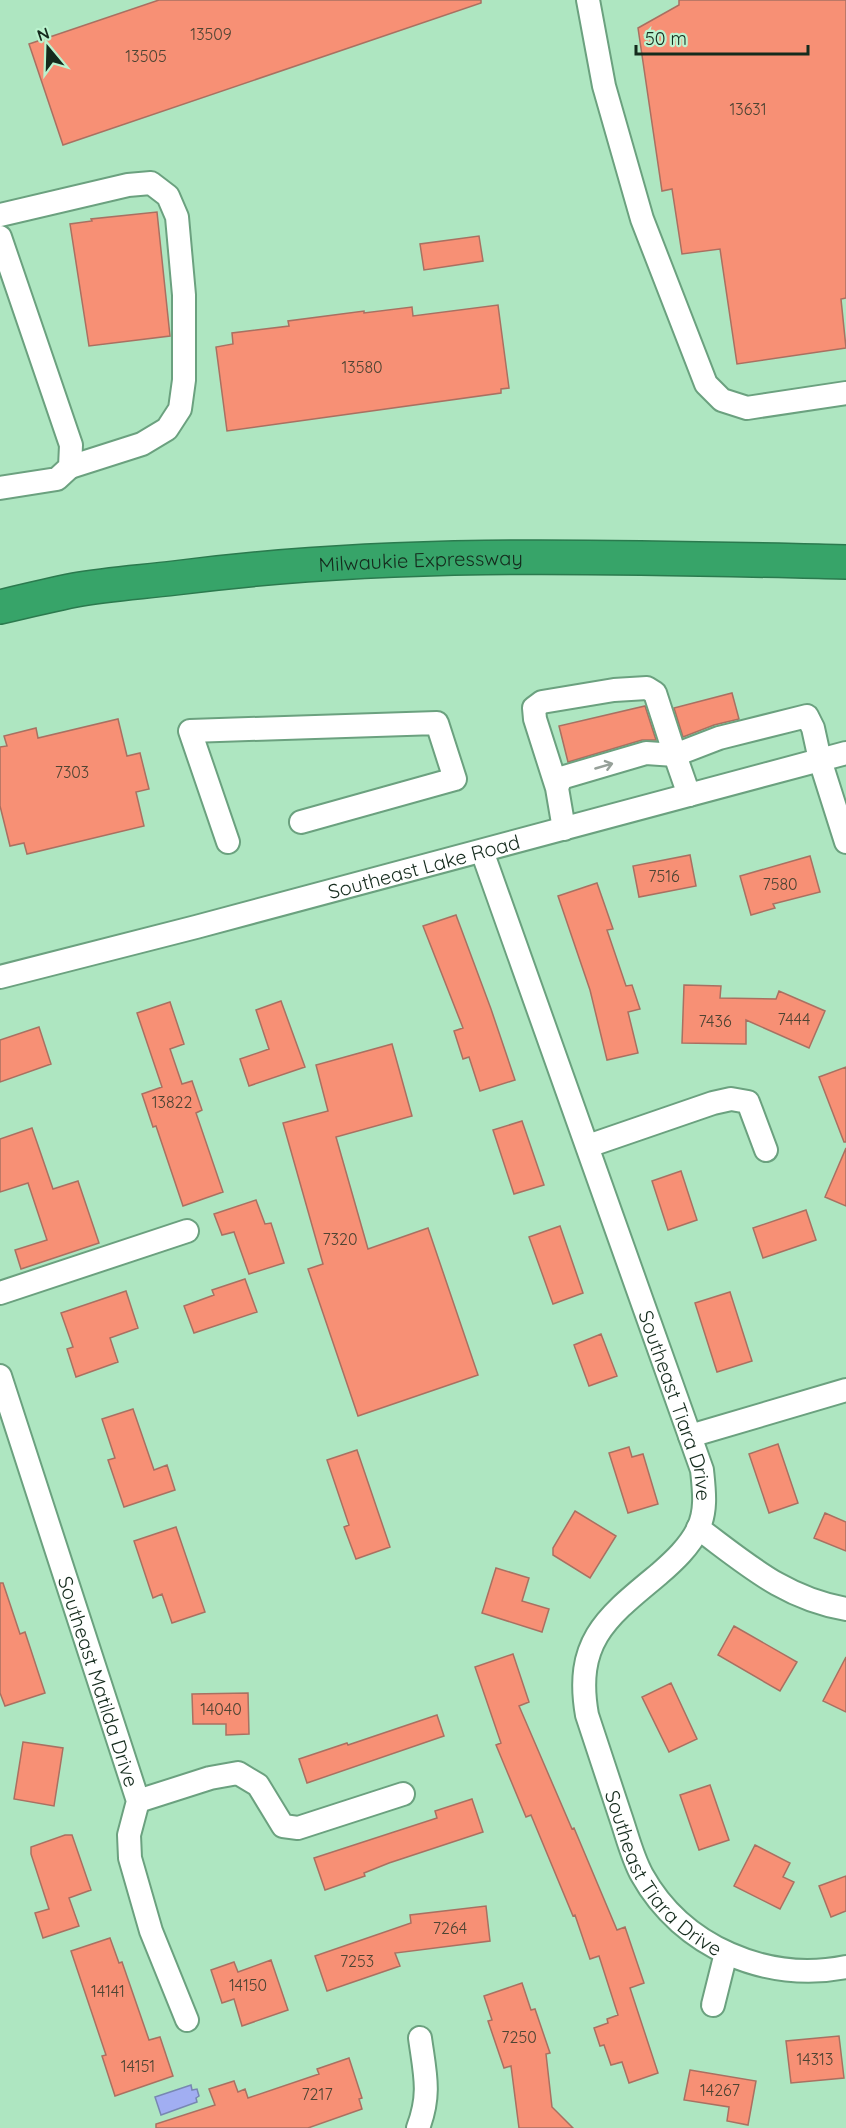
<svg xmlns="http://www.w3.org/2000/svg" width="846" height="2128" viewBox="0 0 846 2128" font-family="Quicksand,sans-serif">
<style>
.water{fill:#a1aef2;stroke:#7787b2;stroke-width:1.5}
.building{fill:#f79075;stroke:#a97061;stroke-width:1.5}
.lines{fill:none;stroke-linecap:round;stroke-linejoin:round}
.minor-casing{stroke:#6ba17f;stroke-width:26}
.highway-casing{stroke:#2b7a4e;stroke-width:36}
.minor{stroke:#fff;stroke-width:22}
.highway{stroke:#37a469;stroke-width:33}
.oneway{stroke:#96a099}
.labels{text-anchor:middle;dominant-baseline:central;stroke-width:5;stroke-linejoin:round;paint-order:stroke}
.number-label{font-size:16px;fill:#4e4433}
.street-label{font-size:20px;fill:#152b1d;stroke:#bbf3ce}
</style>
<rect width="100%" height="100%" fill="#aee6c1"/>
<path class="water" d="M191,2085L192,2090L197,2089L199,2096L196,2098L197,2102L161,2115L155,2097Z"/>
<path class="building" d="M159,0H481V3L63,145L29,44Z
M679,0H846V298L841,299L846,348L737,364L720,249L682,254L672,189L662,191L638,28L679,5Z
M157,212L170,336L89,346L70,224L92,221L91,219Z
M479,236L483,261L424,270L420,244Z
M498,305L509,388L501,389V393L227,431L216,347L233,344L232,333L289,326L288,321L364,311V313L412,307L413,316Z
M732,693L739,719L714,725L683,737L674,708Z
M645,706L656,740H642L568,762L559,726Z
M118,719L127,756L140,753L149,789L136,792L144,826L27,854L24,843L10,846L0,806V747L7,746L4,736L36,728L38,738Z
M690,855L696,886L639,897L633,866Z
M810,856L820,892L773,904L775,908L751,915L740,876Z
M597,883L613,929L607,930L626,986L632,985L640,1009L628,1012L638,1053L607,1060L590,990L558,896Z
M456,915L491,1009L515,1080L480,1091L469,1057L463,1059L454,1031L463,1028L423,926Z
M684,985L721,986L720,998L776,999L779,991L825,1011L809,1048L746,1020V1044L682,1043Z
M281,1001L305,1067L249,1086L240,1059L269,1049L256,1010Z
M170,1002L184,1044L170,1049L182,1084L192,1081L202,1110L196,1113L223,1192L183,1206L156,1126L153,1127L142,1094L162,1087L137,1013Z
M39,1027L51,1064L0,1082V1040Z
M392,1044L412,1116L336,1137L368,1249L428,1228L478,1375L358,1416L308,1269L323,1264L283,1123L328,1111L316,1065Z
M846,1067V1142H844L819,1077Z
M522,1121L544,1185L514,1194L493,1130Z
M32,1128L53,1189L78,1181L99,1243L21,1269L15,1250L47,1240L28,1183L0,1192V1139Z
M846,1148V1206L825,1197Z
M681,1171L697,1220L668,1230L652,1181Z
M256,1200L265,1224L271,1223L284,1263L249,1274L234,1232L222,1235L214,1214Z
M806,1210L816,1240L763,1258L753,1228Z
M560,1226L583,1293L553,1304L529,1237Z
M245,1279L257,1312L194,1333L184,1306L214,1295L212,1290Z
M126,1291L138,1328L110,1338L118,1362L76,1377L67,1349L73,1347L61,1313Z
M730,1292L752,1361L717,1372L695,1303Z
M601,1334L617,1376L589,1386L574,1345Z
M133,1409L154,1470L167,1465L175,1490L124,1507L108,1460L115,1458L102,1419Z
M778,1444L798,1503L769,1513L749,1454Z
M629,1447L632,1457L643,1454L658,1504L628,1513L609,1453Z
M357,1450L390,1547L356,1559L344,1527L349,1525L327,1460Z
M575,1511L616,1536L590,1578L553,1555V1548Z
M825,1513L846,1522V1551L814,1538Z
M176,1527L205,1612L172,1623L162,1594L153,1598L134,1541Z
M496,1568L529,1578L522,1601L549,1609L542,1632L482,1613Z
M0,1583H3L20,1634L25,1632L45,1693L5,1706L0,1693Z
M734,1626L797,1662L780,1691L718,1655Z
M513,1654L529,1702L519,1706L572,1829L574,1828L617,1930L625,1927L644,1983L630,1988L658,2073L629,2083L622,2062L611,2065L604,2045L600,2046L594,2028L608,2023L607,2019L618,2015L599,1956L590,1959L575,1915L573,1916L531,1815L526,1817L496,1745L501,1743L475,1667Z
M846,1657V1712L823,1701Z
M671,1683L697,1739L669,1752L642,1697Z
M248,1693L249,1734L226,1735V1724H193L192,1694Z
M437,1715L444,1736L307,1783L299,1759L347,1743L348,1745Z
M23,1742L63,1748L54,1806L14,1799Z
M710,1785L729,1840L699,1850L680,1795Z
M472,1799L483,1832L389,1863L364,1873L365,1876L325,1890L314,1858L437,1818L435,1811Z
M65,1835H72L91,1890L69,1898L79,1926L43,1938L35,1913L49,1909L31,1854V1847Z
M755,1845L790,1863L783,1877L794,1882L780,1909L734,1886Z
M846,1876V1911L831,1917L819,1886Z
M486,1906L490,1941L395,1953L400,1966L327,1991L315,1956L411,1923L410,1915Z
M110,1938L119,1963L122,1962L149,2040L160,2037L173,2076L115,2096L102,2056L106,2055L71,1951Z
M271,1960L288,2010L242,2026L234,1999L222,2003L211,1970L234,1962L238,1972Z
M522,1983L531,2010L535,2009L550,2053L546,2054L552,2107L573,2128H519L511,2066L504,2068L488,2021L492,2020L484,1996Z
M839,2036L844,2078L791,2083L786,2041Z
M349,2058L362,2098L359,2099L362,2109L308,2128H156V2124L215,2105L209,2089L234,2081L238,2092L245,2089L248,2098L319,2074L317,2069Z
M690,2070L756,2081L748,2125L727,2121L729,2107L684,2100Z"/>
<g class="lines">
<g class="minor-casing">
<g id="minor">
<path d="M588,0L604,86L642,219L706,384L722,400L747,408L846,393"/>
<path d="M0,215L128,185L151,183L168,196L177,217L184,295V380L180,409L167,429L142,444L70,467"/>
<path d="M0,237L71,445L70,467L57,479L0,488"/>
<path d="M557,788L535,719L534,708L542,702L614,690L647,688L655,693L675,755L646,753L561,778L557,788L564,829"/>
<path d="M689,795L675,755L719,738L807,716L813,728L820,760L846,842"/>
<path d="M228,842L190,731L437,723L455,779L301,822"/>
<path id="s1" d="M482,851L702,1470C704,1490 707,1510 698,1529C689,1547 674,1561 659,1574C607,1617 574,1641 587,1715C598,1748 609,1782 620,1815C627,1835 632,1857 642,1875C682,1947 767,1983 846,1967"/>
<path id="s2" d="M0,977L196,927L846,753"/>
<path d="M588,1146L713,1103L731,1099L748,1102L766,1150"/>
<path d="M0,1293L187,1231"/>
<path id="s3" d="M0,1376L138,1801L129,1835L130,1858L151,1931L187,2020"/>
<path d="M690,1436L846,1390"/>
<path d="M698,1528C748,1565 784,1598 846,1609"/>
<path d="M138,1801L210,1778L238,1773L258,1785L283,1826L298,1828L403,1794"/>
<path d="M713,2005L726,1953"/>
<path d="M418,2128C431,2094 425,2074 420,2038"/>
</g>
</g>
<g class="highway-casing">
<g id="highway">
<path id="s4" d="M0,607C25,601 50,595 75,590C108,584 142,582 175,578C398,549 622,557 846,562"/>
</g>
</g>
<use href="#minor" class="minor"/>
<use href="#highway" class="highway"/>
</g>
<defs><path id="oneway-shaft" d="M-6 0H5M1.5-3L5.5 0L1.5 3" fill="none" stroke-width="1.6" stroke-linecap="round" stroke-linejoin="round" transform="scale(1.5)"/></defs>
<use class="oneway" href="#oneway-shaft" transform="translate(604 766) rotate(-16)"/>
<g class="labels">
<g class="number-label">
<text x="211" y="34">13509</text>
<text x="146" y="56">13505</text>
<text x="748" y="109">13631</text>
<text x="362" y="367">13580</text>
<text x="72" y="772">7303</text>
<text x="664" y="876">7516</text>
<text x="780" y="884">7580</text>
<text x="794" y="1019">7444</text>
<text x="715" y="1021">7436</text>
<text x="172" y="1102">13822</text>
<text x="340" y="1239">7320</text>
<text x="221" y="1709">14040</text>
<text x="450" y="1928">7264</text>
<text x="357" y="1961">7253</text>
<text x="248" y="1985">14150</text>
<text x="108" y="1991">14141</text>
<text x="519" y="2037">7250</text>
<text x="815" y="2059">14313</text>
<text x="138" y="2066">14151</text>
<text x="720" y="2090">14267</text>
<text x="317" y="2094">7217</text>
</g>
<g class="street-label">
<text stroke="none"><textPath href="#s4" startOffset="424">Milwaukie Expressway</textPath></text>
<text stroke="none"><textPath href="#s2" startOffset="438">Southeast Lake Road</textPath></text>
<text stroke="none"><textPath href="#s1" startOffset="588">Southeast Tiara Drive</textPath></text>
<text stroke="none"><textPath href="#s3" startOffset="321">Southeast Matilda Drive</textPath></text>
<text stroke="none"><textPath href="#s1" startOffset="1126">Southeast Tiara Drive</textPath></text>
</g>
</g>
<g transform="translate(48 48) rotate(341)" stroke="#bbf3ce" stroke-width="4.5" paint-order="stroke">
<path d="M0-4.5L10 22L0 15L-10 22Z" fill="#152b1d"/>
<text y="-9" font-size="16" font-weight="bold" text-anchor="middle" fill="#152b1d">N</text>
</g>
<path d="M636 45v9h172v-9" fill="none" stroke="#152b1d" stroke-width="3"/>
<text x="645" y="45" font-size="18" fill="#152b1d" stroke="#bbf3ce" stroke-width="4.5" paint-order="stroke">50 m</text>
</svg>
